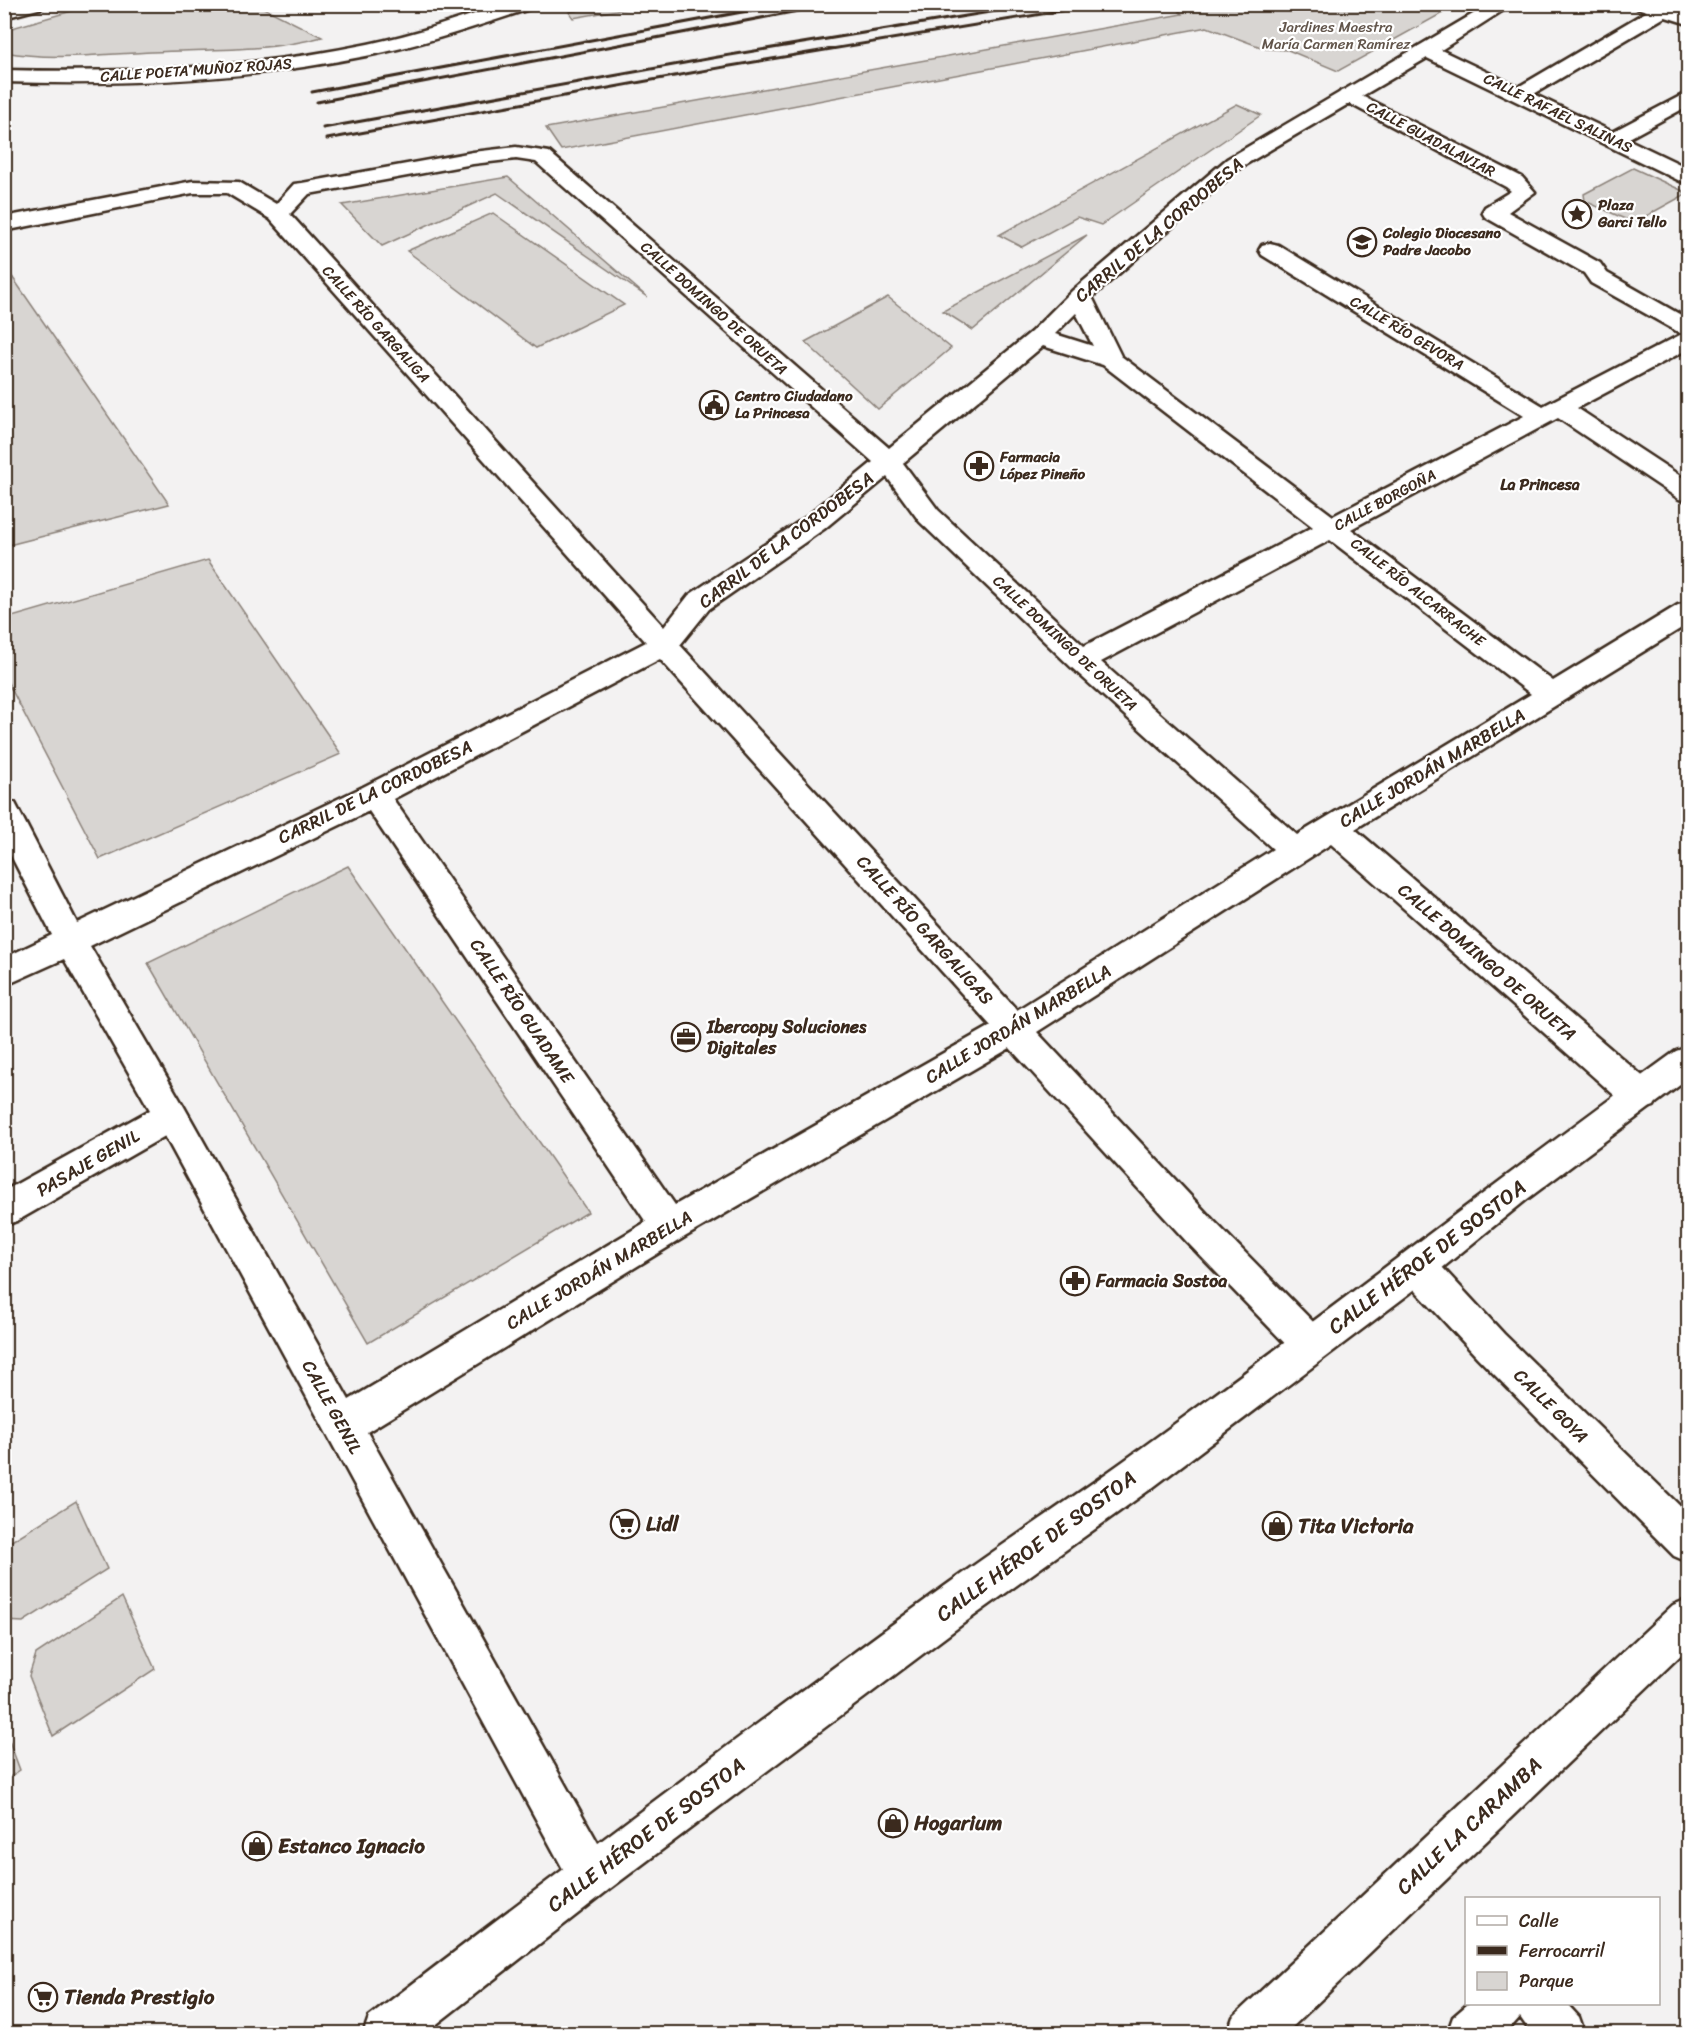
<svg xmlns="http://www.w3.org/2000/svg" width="1693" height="2038" viewBox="0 0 1693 2038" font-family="Sriracha,sans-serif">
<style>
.green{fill:#d8d5d2;stroke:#8a8078;stroke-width:1.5}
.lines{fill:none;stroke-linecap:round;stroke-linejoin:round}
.pedestrian-casing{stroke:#3b2a1e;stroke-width:5}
.minor-casing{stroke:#3b2a1e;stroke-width:5}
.tertiary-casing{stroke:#3b2a1e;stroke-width:5}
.primary-casing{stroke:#3b2a1e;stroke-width:5}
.pedestrian{fill:#fff;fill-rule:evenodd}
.minor{fill:#fff;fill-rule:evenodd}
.tertiary{fill:#fff;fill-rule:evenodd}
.primary{fill:#fff;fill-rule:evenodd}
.rail{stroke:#3b2a1e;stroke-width:3}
.labels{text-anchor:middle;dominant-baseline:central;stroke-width:4.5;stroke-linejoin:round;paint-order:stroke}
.far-park-label{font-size:15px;fill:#62554b;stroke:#fff}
.far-street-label{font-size:15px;fill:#3b2a1e;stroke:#fff}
.far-poi-label{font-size:15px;font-weight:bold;fill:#3b2a1e;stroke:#fff;text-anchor:start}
.far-neighbourhood-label{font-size:16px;font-weight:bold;fill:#3b2a1e;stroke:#fff}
.street-label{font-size:18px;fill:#3b2a1e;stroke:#fff}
.poi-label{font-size:18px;font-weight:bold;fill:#3b2a1e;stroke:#fff;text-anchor:start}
.near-street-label{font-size:21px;fill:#3b2a1e;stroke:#fff}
.near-poi-label{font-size:21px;font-weight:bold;fill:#3b2a1e;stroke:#fff;text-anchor:start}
</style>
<rect width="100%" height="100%" fill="#f3f2f2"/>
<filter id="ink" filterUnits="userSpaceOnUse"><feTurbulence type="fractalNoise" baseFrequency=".0167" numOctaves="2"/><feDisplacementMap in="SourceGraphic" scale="12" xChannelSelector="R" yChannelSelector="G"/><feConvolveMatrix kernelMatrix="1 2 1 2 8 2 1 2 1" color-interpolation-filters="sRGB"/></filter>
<g filter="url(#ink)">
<path class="green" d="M96,4L258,5L322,37C268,52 208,49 152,52C106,54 50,61 5,52V30Z
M1222,4L1457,5L1338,71L1288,50L1266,49L1207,27L561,150L546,128L1182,14L1174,6L1198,8Z
M609,5H646L573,18L569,12Z
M1237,104L1261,115L1101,225L1077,217L1022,247L999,235Z
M1633,168L1683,191L1686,194L1639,220H1627L1585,201L1584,194Z
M508,177L647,297L497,193L382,246L342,205Z
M493,213L624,305L536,348L407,251Z
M1087,235L973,330L943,311Z
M4,265L169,504L5,546Z
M888,297L951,348L878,409L805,342Z
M208,560L341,754L100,859L5,677V619Z
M348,866L588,1212L368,1343L148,963Z
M76,1501L107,1569L23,1622L5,1621V1545Z
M122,1597L155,1669L53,1736L29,1676L36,1654Z
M5,1730L20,1770L5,1780H4Z"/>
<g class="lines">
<g class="pedestrian-casing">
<path id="pedestrian" d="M1664,4L1670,6L1673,10L1670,14L1527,98H1513L1510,94L1513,90L1656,6Z
M1348,89L1522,177L1535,192L1508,212L1600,263L1607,273L1688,319V335L1680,333L1591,283L1584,273L1485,217L1482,212L1485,207L1511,191L1506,187L1341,99L1338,95L1341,91Z
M1688,92V106L1620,143L1613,145L1606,143L1603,139L1606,135Z"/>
</g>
<g class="minor-casing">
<path id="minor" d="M11,4H44L42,8L4,18V6Z
M1490,4H1513L1441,50L1688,168V182L1680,181L1427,58L1241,167L1092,297L1121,356L1333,516L1524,416L1262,255L1259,250L1262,245L1270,243L1278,245L1543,406L1680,335L1688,333V349L1577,408L1688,481V501L1679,499L1558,418L1351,529L1553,681L1678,605L1688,603V624L1355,829L1654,1086L1659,1096L1654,1106C1630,1115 1613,1093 1595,1078L1331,844L1037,1032L1213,1220L1324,1333L1330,1345L1324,1357L1311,1363L1298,1357L1187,1242L1010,1048L683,1238L367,1432L607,1859L613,1875L607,1891L591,1897L575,1891L165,1136L17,1221L4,1226V1191L150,1110L64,959L4,986V958L52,935L4,842V800L15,803L77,923L363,787L646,642L270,219L227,193H193L4,231V217L193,181L239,182L276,204L294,184L302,183L473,152L516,147L549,152L889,448L1031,332L1072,291L1227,159ZM516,159L536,162L873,462L806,517L689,595L664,627L290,214L309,194L473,164ZM1076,313L1093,346L1055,334ZM1043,346L1103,365L1313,527L1084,646L938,510L903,463ZM887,477L920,522L1071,667L1273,849L1017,1010L680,645L709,609L824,529ZM1330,540L1531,694L1297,835L1101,662ZM660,659L991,1026L675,1205L393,799ZM369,811L646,1222L349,1400L183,1105L90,946Z
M1635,4H1665L1688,12V24L1637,8Z
M1688,1599V1648L1285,2034H1227L1233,2017L1673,1605Z
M1468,2004H1567L1579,2017L1585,2034H1532L1520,2017L1505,2034H1447L1453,2017Z"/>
</g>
<g class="tertiary-casing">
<path id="tertiary" d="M504,4H534L532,8C477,26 422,45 366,56C247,80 126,86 4,82V70C126,73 249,69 368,44C415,34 460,19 504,4Z
M1417,1249L1430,1254L1504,1334L1688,1514V1562L1674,1556L1478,1358L1404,1278L1399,1266L1404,1254Z"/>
</g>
<g class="primary-casing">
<path id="primary" d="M1688,1047V1079L1526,1200L1430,1278L1152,1488L964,1623L607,1891L424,2034H363L369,2017C555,1875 742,1734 931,1596C995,1549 1061,1506 1125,1460C1311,1326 1491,1185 1676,1051Z"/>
</g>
<use href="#pedestrian" class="pedestrian"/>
<use href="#minor" class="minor"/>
<use href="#tertiary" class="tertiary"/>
<use href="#primary" class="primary"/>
<path class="rail" d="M312,92L785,4
M317,102L835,4
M323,128L718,57L1038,4
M327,139L724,67L1102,4"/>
</g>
</g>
<defs>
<g id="sight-ring" transform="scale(1.5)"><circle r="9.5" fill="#fff" stroke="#3b2a1e" stroke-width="1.5"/><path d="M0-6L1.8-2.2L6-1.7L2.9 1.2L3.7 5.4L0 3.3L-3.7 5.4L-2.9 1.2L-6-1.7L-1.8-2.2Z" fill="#3b2a1e"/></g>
<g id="school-ring" transform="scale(1.5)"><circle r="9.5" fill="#fff" stroke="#3b2a1e" stroke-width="1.5"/><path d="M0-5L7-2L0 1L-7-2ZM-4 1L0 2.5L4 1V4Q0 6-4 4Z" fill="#3b2a1e"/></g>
<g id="civic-ring" transform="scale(1.5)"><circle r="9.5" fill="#fff" stroke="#3b2a1e" stroke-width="1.5"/><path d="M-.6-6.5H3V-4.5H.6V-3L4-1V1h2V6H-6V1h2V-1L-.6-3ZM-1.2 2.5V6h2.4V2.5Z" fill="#3b2a1e"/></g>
<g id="pharmacy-ring" transform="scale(1.5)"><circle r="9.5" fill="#fff" stroke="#3b2a1e" stroke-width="1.5"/><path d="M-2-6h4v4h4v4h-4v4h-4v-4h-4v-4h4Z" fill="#3b2a1e"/></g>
<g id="office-ring" transform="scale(1.5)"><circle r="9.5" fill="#fff" stroke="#3b2a1e" stroke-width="1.5"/><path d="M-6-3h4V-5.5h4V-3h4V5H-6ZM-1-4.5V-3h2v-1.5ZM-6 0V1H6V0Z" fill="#3b2a1e"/></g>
<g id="supermarket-ring" transform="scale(1.5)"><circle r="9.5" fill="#fff" stroke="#3b2a1e" stroke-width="1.5"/><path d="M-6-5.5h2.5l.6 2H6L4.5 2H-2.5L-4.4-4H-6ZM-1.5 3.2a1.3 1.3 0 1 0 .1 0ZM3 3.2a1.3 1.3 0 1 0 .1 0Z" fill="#3b2a1e"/></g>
<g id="shop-ring" transform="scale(1.5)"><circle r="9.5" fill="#fff" stroke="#3b2a1e" stroke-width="1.5"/><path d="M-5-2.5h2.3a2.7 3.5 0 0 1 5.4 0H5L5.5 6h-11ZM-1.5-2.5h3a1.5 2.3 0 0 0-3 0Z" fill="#3b2a1e"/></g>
</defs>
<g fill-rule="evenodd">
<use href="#sight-ring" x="1577" y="214"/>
<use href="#school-ring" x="1362" y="242"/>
<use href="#civic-ring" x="714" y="405"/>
<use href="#pharmacy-ring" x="979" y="466"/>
<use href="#office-ring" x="686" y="1037"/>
<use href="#pharmacy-ring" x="1075" y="1281"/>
<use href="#supermarket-ring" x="625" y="1524"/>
<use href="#shop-ring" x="1277" y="1526"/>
<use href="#shop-ring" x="893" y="1823"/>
<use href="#shop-ring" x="257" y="1846"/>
<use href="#supermarket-ring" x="43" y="1997"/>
</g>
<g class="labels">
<g class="far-park-label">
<text x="1336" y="27">Jardines Maestra<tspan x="1336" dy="17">María Carmen Ramírez</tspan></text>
</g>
<g class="far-street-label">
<text transform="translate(196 70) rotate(-4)">CALLE POETA MUÑOZ ROJAS</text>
<text transform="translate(1558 113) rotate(26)">CALLE RAFAEL SALINAS</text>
<text transform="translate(1431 139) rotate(28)">CALLE GUADALAVIAR</text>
<text transform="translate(714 308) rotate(42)">CALLE DOMINGO DE ORUETA</text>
<text transform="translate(376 324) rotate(48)">CALLE RÍO GARGALIGA</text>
<text transform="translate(1407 333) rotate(31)">CALLE RÍO GEVORA</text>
<text transform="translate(1385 500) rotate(-28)">CALLE BORGOÑA</text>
<text transform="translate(1418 592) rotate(38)">CALLE RÍO ALCARRACHE</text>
<text transform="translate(1065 643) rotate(43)">CALLE DOMINGO DE ORUETA</text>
</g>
<g class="far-poi-label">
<text x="1598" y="205">Plaza<tspan x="1598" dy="17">Garci Tello</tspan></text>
<text x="1383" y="233">Colegio Diocesano<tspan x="1383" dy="17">Padre Jacobo</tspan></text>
<text x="735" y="396">Centro Ciudadano<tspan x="735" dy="17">La Princesa</tspan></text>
<text x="1000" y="457">Farmacia<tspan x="1000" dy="17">López Pineño</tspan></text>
</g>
<g class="far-neighbourhood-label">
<text x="1540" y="484">La Princesa</text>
</g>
<g class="street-label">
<text transform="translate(1159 230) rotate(-40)">CARRIL DE LA CORDOBESA</text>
<text transform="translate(786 540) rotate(-37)">CARRIL DE LA CORDOBESA</text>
<text transform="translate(1432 768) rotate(-31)">CALLE JORDÁN MARBELLA</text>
<text transform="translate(375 792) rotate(-26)">CARRIL DE LA CORDOBESA</text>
<text transform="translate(925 930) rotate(48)">CALLE RÍO GARGALIGAS</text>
<text transform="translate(1487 962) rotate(41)">CALLE DOMINGO DE ORUETA</text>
<text transform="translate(522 1011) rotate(56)">CALLE RÍO GUADAME</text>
<text transform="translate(1018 1024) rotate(-31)">CALLE JORDÁN MARBELLA</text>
<text transform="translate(88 1163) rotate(-30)">PASAJE GENIL</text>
<text transform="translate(599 1270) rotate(-31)">CALLE JORDÁN MARBELLA</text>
<text transform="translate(1551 1406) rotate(45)">CALLE GOYA</text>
<text transform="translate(332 1407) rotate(61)">CALLE GENIL</text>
</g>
<g class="poi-label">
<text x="707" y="1027">Ibercopy Soluciones<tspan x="707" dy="21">Digitales</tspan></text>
<text x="1096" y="1281">Farmacia Sostoa</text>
</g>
<g class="near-street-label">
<text transform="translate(1427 1257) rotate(-37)">CALLE HÉROE DE SOSTOA</text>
<text transform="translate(1036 1546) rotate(-36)">CALLE HÉROE DE SOSTOA</text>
<text transform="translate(1469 1826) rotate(-43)">CALLE LA CARAMBA</text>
<text transform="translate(646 1835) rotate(-37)">CALLE HÉROE DE SOSTOA</text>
</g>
<g class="near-poi-label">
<text x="646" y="1524">Lidl</text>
<text x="1298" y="1526">Tita Victoria</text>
<text x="914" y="1823">Hogarium</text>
<text x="278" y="1846">Estanco Ignacio</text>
<text x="64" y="1997">Tienda Prestigio</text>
</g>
</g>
<rect width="1693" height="2038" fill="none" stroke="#fff" stroke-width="24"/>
<rect x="12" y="12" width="1669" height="2014" fill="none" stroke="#3b2a1e" stroke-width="2" filter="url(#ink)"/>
<rect x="1465" y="1897" width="195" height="108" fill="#ffffff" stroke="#b1aaa5" stroke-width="1.5"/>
<rect x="1477" y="1916" width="30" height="9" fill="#ffffff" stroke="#b1aaa5" stroke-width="1.5"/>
<text x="1519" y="1927" font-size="18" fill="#3b2a1e">Calle</text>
<rect x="1477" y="1946" width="30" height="9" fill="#3b2a1e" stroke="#b1aaa5" stroke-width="1.5"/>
<text x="1519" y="1957" font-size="18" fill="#3b2a1e">Ferrocarril</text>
<rect x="1477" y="1972" width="30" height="18" fill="#d8d5d2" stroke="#b1aaa5" stroke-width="1.5"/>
<text x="1519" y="1987" font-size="18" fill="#3b2a1e">Parque</text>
</svg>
